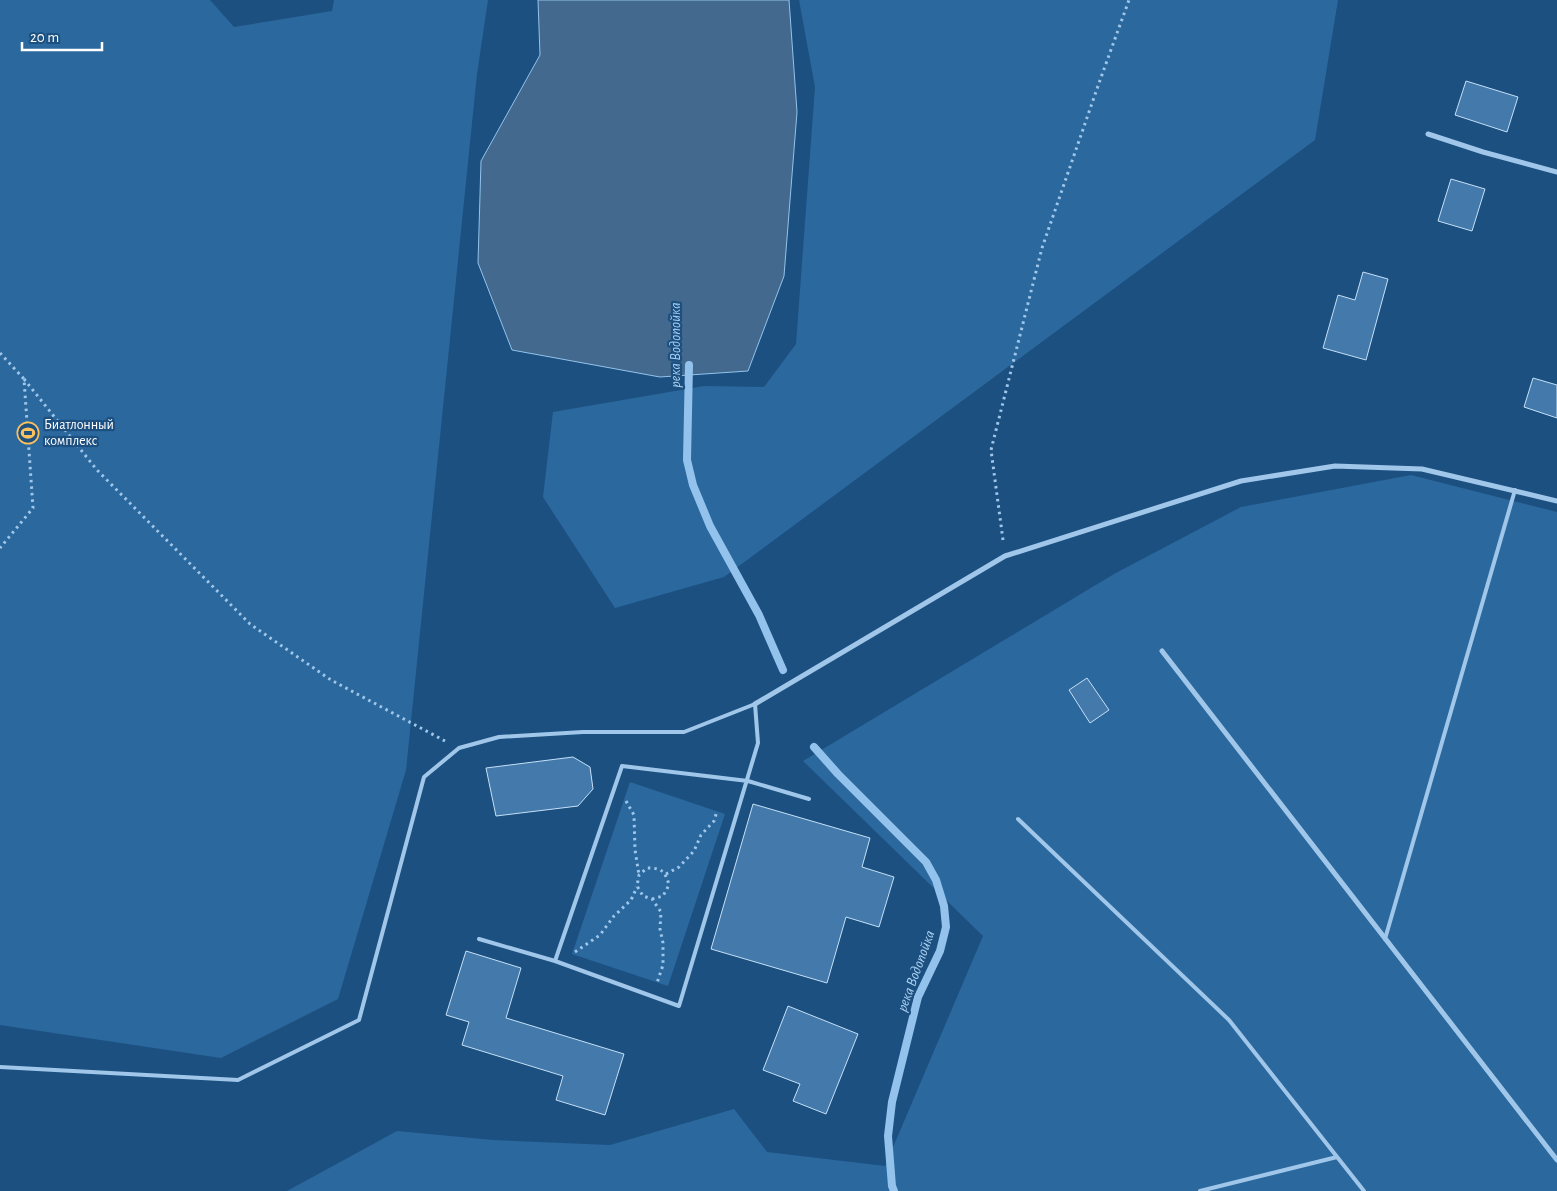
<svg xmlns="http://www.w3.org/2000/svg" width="1557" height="1191" viewBox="0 0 1557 1191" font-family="'Alegreya Sans',sans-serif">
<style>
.green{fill:#2b689e}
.water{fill:#436a8e;stroke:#93c3ec}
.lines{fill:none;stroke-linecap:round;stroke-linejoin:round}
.stream{stroke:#93c3ec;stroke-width:8}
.building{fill:#447aab;stroke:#c5e0f7}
.path{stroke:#a0c7ea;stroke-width:3;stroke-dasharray:2.5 4;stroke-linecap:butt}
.service{stroke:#a0c7ea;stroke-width:4}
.minor{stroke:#a0c7ea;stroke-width:5}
.labels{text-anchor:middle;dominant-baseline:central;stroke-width:4.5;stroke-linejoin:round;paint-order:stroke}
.poi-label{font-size:14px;fill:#fff;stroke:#1c5081;text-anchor:start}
.water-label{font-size:15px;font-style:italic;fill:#abd1f1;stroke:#1c5081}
</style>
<rect width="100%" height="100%" fill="#1c5081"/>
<path class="green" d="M0,0H210L234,27L332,11L334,0H488L477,74L406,770L338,999L221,1058L0,1025Z
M799,0H1338L1315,140L724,577L615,608L543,497L553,412L704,386L764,387L796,344L815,87Z
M1411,475L1557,512V1191H287L397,1131L493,1140L610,1145L734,1109L767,1152L885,1166L983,936L803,761L1114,574L1241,507Z
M630,782L725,814L668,986L572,954Z"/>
<path class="water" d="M538,0H789L797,112L784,276L748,371L660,377L512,350L478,263L481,161L540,55Z"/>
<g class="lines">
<path class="stream" d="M689,365L687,460L693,485L710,526L759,615L783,670
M814,747L838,774L926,862L936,880L944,906L946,927L940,951L918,997L892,1102L888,1136L892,1186L894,1191"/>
</g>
<path class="building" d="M1466,81L1518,97L1507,132L1455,115Z
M1451,179L1485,189L1472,231L1438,221Z
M1363,272L1388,279L1366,360L1323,348L1338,295L1355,300Z
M1533,378L1557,385V418L1524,407Z
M1087,678L1109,710L1090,723L1069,690Z
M573,757L590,767L593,789L578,806L496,816L486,768Z
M753,804L870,838L862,867L894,877L879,927L846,917L827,983L711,949Z
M466,951L521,968L506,1018L624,1054L605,1115L556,1100L563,1076L462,1045L469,1022L446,1015Z
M788,1006L858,1034L826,1114L793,1101L800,1084L763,1070Z"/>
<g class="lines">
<path class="path" d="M0,353L24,379L33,508L0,548
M24,379L97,470L250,624L331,680L445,741
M1003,540L991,450L1042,248L1099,83L1129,0
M626,801L634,815L635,850L639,875
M666,874L679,867L694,851L701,835L714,821L717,811
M652,899L663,896L669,885C665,871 662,868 647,868L639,875L637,886L643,896L652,899L661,912L660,929L663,943V965L657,983
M575,952L600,935L614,916L631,900L637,887"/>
<path class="service" d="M1018,819L1229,1020L1364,1191
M1385,939L1515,490
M555,961L622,766L748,781L809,799
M0,1067L238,1080L359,1020L424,777L459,748L499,737L583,732H684L755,704L758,743L679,1006L555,961L479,939
M1200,1191L1337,1157"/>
<path class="minor" d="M1428,134L1483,152L1557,172
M1162,651L1557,1160
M755,704L1005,556L1241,481L1335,466L1422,469L1557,501"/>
</g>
<defs>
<g id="stadium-ring" transform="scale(1.125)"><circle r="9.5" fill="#1c5081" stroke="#fac05d" stroke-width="1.5"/><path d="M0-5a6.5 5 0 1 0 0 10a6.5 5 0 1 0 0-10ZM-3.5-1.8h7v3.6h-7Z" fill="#fac05d"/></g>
</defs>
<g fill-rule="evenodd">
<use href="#stadium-ring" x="28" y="433"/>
</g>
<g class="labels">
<g class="poi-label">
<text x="44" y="425">Биатлонный<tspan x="44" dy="16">комплекс</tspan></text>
</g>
<g class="water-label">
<text transform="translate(675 345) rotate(-90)">река Водопойка</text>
<text transform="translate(916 971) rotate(-70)">река Водопойка</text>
</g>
</g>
<path d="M22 42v8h80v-8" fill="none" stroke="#ffffff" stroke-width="2.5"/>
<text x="30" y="42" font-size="15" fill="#ffffff" stroke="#1c5081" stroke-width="4" paint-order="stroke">20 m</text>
</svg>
